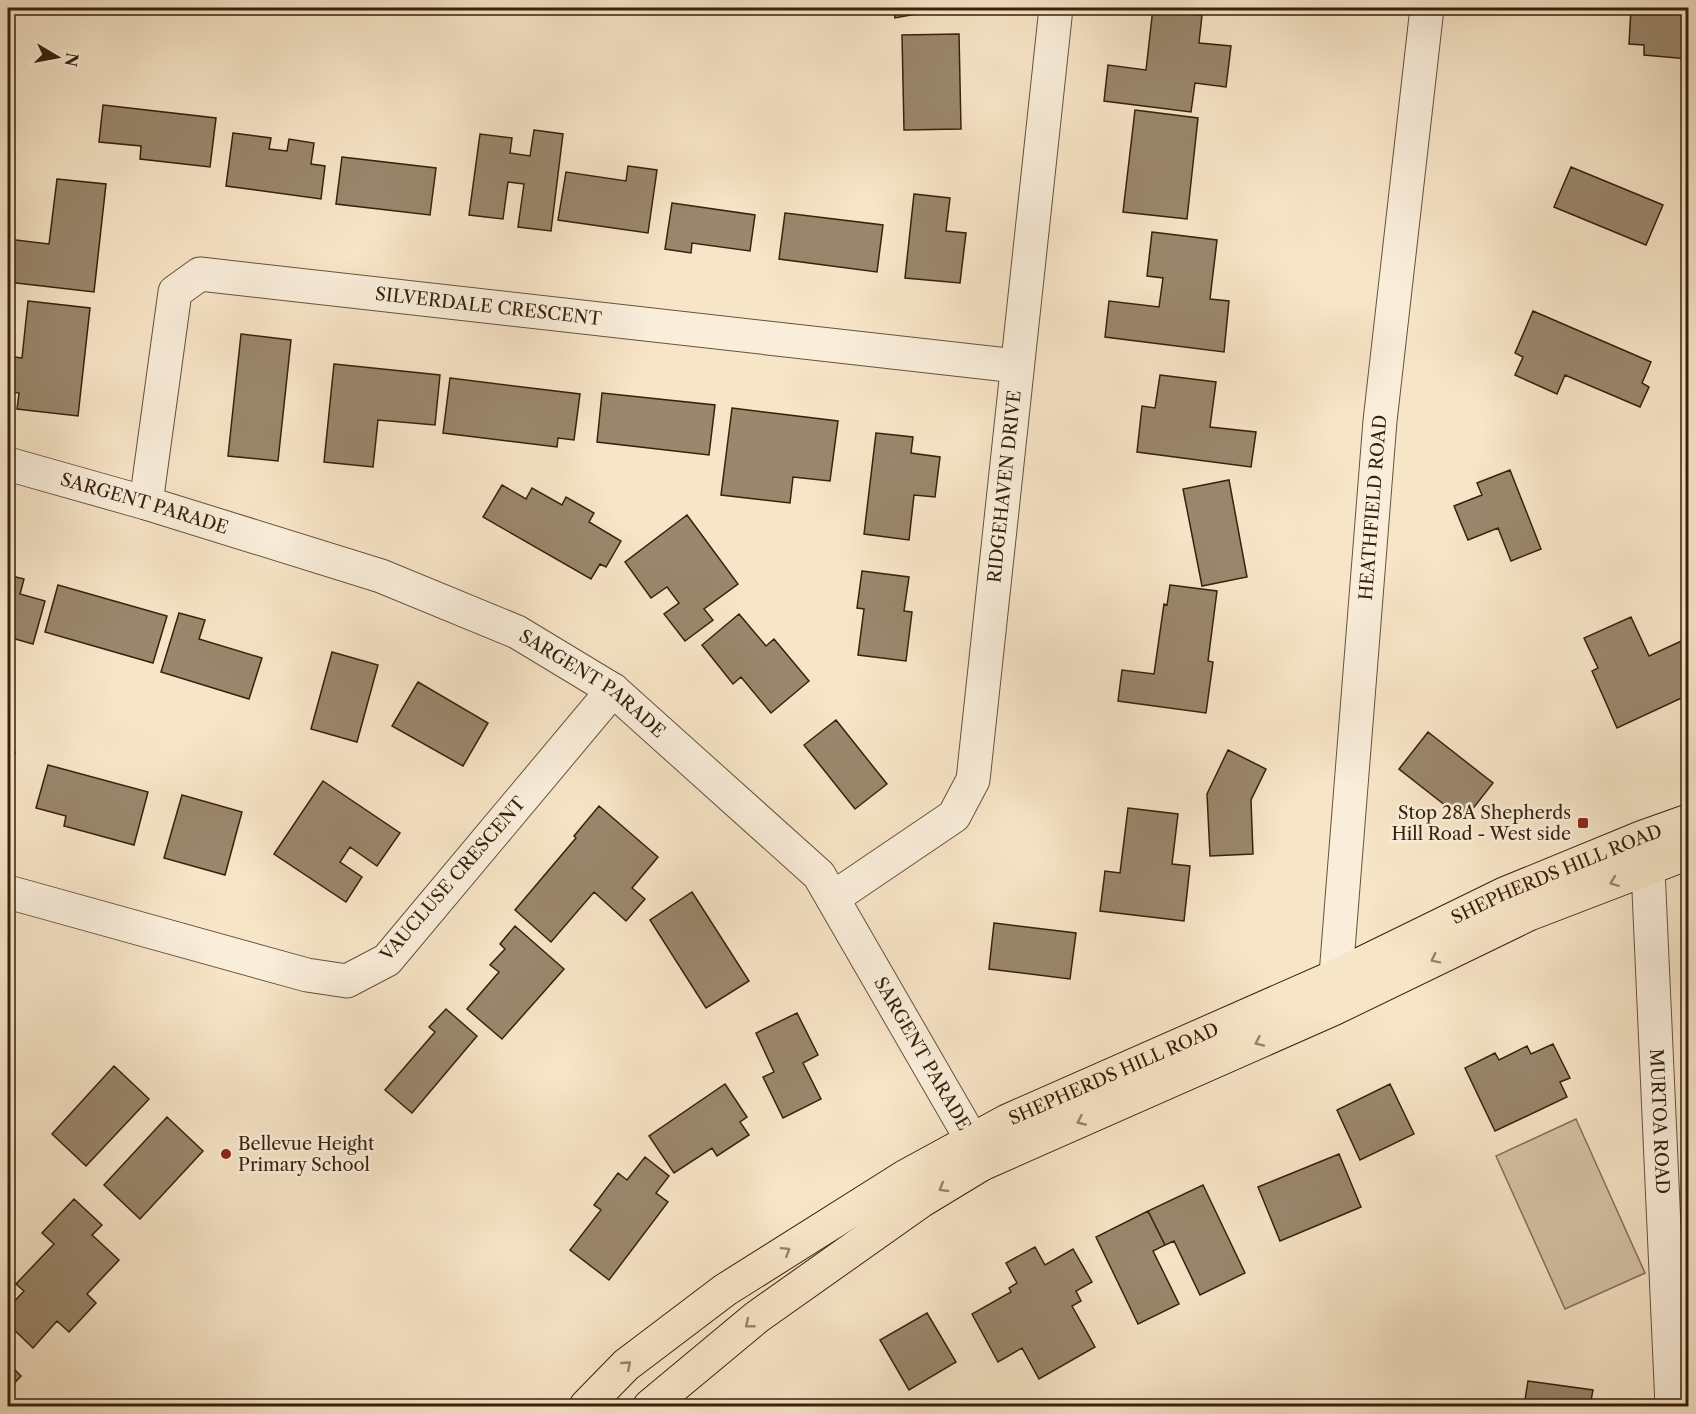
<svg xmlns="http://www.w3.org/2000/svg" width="1696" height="1414" viewBox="0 0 1696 1414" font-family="'Libre Caslon Text',serif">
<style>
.green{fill:#d6c4a7;stroke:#867259;stroke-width:1.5}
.building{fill:#9a876d;stroke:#36210b;stroke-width:1.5}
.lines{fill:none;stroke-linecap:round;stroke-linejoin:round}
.minor-casing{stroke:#66523a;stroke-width:35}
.major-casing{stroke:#36210b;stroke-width:35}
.minor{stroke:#faeedb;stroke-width:33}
.major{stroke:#f7e5c7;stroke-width:33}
.oneway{stroke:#968369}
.poi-dot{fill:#8f2418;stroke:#faeedb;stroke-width:2}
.labels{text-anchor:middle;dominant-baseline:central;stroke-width:5;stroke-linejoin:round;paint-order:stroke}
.street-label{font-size:18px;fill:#36210b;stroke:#faeedb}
.poi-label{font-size:18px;fill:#36210b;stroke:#faeedb;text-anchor:end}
</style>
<rect width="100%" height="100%" fill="#f7e5c7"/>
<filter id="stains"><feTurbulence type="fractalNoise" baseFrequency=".00333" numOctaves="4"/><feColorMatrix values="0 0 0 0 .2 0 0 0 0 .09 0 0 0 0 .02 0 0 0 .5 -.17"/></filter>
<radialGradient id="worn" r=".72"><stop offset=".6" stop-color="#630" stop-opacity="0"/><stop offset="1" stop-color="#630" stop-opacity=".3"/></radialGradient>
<path class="green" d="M1576,1119L1645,1273L1565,1309L1496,1156Z"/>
<path class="building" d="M893,8H949L895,18Z
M1153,8H1189V14L1202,15L1199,43L1231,46L1226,87L1195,83L1191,112L1104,101L1108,65L1146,70Z
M1631,8L1688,9V59L1644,55V45L1629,44Z
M959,34L961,129L904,130L902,35Z
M103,105L216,118L210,167L140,159L141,146L99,142Z
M1135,110L1198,118L1187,219L1123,212Z
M534,130L563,134L551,231L518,227L524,184L508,182L503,219L469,215L480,134L512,138L510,153L530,156Z
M233,133L271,138L269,149L287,151L289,139L314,143L311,164L325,166L321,199L226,186Z
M342,157L436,168L430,215L336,204Z
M628,166L657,170L648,233L558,220L566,172L626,181Z
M1571,167L1663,205L1646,245L1554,207Z
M57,179L106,184L94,292L8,282V239L49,244Z
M914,194L950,198L946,231L966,233L960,283L905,278Z
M672,203L755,215L750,251L692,243L691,253L665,249Z
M785,213L883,225L877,272L779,259Z
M1152,232L1217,240L1210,299L1229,301L1224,352L1105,337L1109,301L1159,307L1163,278L1147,276Z
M28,301L90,308L78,416L17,409L19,393L8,391V356L22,358Z
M1533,311L1651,362L1642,383L1649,387L1640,407L1565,375L1557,394L1515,375L1523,357L1515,353Z
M241,334L291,340L278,461L228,456Z
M334,364L440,375L435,425L378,420L373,467L324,462Z
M1160,375L1216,382L1210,427L1256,432L1251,467L1137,452L1142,406L1155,408Z
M450,378L580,394L574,440L558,438L557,447L443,433Z
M602,393L715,405L709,455L597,442Z
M732,408L838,421L830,481L793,477L790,503L721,495Z
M876,433L913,437L911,453L940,457L935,497L914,495L909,540L864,534Z
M1510,470L1541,549L1511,561L1498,528L1468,540L1454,506L1482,495L1477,483Z
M1229,480L1247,577L1202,586L1183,489Z
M502,485L526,499L532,488L562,505L566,497L594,513L589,522L621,541L606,567L600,564L591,579L483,517Z
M687,515L738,584L704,609L713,620L685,641L664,614L679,603L667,587L651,598L625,562Z
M862,571L909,577L904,611L912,612L906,661L858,655L864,609L857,608Z
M8,575L24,579L20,594L45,601L33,644L8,637Z
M58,585L167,616L153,663L45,632Z
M1170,585L1217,591L1208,661L1213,662L1206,713L1118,701L1122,670L1154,674L1164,604L1167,605Z
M179,613L205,620L199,639L262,658L249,699L161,672Z
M739,614L766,646L774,639L809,681L771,713L741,677L733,684L702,645Z
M1631,617L1649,656L1688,638V695L1617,728L1592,671L1598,668L1584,638Z
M332,652L378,665L357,742L311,729Z
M418,682L488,723L463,766L392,726Z
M836,720L887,784L855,809L804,745Z
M1428,732L1493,783L1464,820L1399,769Z
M8,750L15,752L8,776Z
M1228,750L1266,769L1251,800L1253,854L1210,856L1207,794Z
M48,765L148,792L134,845L64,826L66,816L36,808Z
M323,781L400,833L377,866L350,847L340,862L362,877L346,902L274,854Z
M182,795L242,812L225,875L164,858Z
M599,806L658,857L632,888L645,899L626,921L594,892L551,942L515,910L576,838L574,836Z
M1128,808L1178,814L1172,864L1190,866L1184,921L1100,911L1105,871L1120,873Z
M692,892L749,981L706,1008L650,920Z
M994,923L1076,933L1070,979L989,969Z
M515,926L564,969L502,1039L467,1009L499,972L490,965L505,949L500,944Z
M446,1009L477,1036L412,1113L385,1090L435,1032L429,1027Z
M797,1013L818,1055L803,1063L821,1099L783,1118L763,1077L774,1072L756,1033Z
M1553,1044L1570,1078L1560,1082L1567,1097L1495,1131L1465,1068L1495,1053L1499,1060L1527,1046L1531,1054Z
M114,1066L149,1099L86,1166L52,1134Z
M725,1084L747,1117L740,1122L749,1135L717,1156L712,1148L674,1173L649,1136Z
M1390,1084L1414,1134L1360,1160L1337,1110Z
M167,1117L203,1151L140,1219L104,1185Z
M1339,1154L1361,1207L1280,1241L1258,1187Z
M645,1157L669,1176L656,1193L668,1202L609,1280L570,1250L601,1210L594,1205L618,1173L627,1180Z
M1203,1185L1245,1273L1200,1295L1174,1241L1165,1245L1148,1211Z
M74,1199L102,1225L92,1235L119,1260L87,1294L96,1303L69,1332L57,1321L33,1348L8,1324V1308L24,1291L16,1284L54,1244L42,1233Z
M1148,1211L1165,1245L1153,1251L1179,1304L1138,1324L1096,1237Z
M1035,1247L1045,1265L1073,1249L1092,1282L1076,1291L1081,1301L1072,1306L1095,1347L1039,1379L1022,1348L998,1362L972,1314L1011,1292L1009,1288L1017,1283L1006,1263Z
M927,1313L956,1362L909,1390L880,1340Z
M8,1363L21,1376L8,1390Z
M1528,1381L1593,1390L1590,1406H1524Z"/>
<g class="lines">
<g class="minor-casing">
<g id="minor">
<path id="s1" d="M8,464L146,503L381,576L517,632L613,690L819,875L972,1140L982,1164"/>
<path id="s2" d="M146,503L175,292L200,274L1017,366"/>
<path id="s3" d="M1644,842L1648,869L1672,1406"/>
<path d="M8,892L307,975L347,981L387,960L613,690"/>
<path id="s4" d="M833,898L954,816L973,780L1056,8"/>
<path id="s5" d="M1334,1000L1380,421L1427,8"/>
</g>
</g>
<g class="major-casing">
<g id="major">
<path id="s6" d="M586,1406L626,1365L725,1290L906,1176L1007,1121L1336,976L1504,894L1643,837L1688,821"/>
<path d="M650,1406L757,1317L921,1201L982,1164L1333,1009L1529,914L1688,853"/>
</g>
</g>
<use href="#minor" class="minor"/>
<use href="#major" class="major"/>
</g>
<defs><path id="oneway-chevron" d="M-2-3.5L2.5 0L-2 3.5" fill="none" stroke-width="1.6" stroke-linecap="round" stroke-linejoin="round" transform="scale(1.5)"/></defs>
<g class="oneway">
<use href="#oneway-chevron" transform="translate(1614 882) rotate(159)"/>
<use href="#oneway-chevron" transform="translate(1435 959) rotate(154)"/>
<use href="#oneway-chevron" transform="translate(1259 1042) rotate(156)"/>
<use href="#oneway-chevron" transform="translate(1081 1121) rotate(156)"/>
<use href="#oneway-chevron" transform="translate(943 1188) rotate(149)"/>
<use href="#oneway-chevron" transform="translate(786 1251) rotate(-32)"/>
<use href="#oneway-chevron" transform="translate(749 1324) rotate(141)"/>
<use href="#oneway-chevron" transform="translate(627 1365) rotate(-41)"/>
</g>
<g class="poi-dot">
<rect x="1577" y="817" width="12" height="12" rx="3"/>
<circle cx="226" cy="1154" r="6"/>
</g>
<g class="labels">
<g class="street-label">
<text stroke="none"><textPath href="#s2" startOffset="534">SILVERDALE CRESCENT</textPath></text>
<text stroke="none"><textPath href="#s4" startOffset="482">RIDGEHAVEN DRIVE</textPath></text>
<text stroke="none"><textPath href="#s1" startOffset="142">SARGENT PARADE</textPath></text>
<text stroke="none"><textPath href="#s5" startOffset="494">HEATHFIELD ROAD</textPath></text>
<text stroke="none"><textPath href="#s1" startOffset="628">SARGENT PARADE</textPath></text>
<text stroke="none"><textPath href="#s6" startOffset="1113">SHEPHERDS HILL ROAD</textPath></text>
<text transform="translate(453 879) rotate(-49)">VAUCLUSE CRESCENT</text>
<text stroke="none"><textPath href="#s1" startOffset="1132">SARGENT PARADE</textPath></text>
<text stroke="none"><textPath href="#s6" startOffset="627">SHEPHERDS HILL ROAD</textPath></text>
<text stroke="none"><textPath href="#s3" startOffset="280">MURTOA ROAD</textPath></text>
</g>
<g class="poi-label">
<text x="1571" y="813">Stop 28A Shepherds<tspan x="1571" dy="21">Hill Road - West side</tspan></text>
<text x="238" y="1144" text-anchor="start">Bellevue Height<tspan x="238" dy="21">Primary School</tspan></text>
</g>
</g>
<rect width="1696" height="1414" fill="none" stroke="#f7e5c7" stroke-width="30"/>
<rect x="9" y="9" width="1678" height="1396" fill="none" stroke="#36210b" stroke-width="3"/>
<rect x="15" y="15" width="1666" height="1384" fill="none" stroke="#36210b" stroke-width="1.5"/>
<g transform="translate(57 57) rotate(100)" stroke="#faeedb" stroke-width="4.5" paint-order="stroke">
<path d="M0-4.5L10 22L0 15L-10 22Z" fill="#36210b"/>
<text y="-9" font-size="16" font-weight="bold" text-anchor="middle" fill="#36210b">N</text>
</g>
<rect width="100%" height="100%" filter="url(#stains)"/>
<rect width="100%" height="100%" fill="url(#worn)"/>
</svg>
